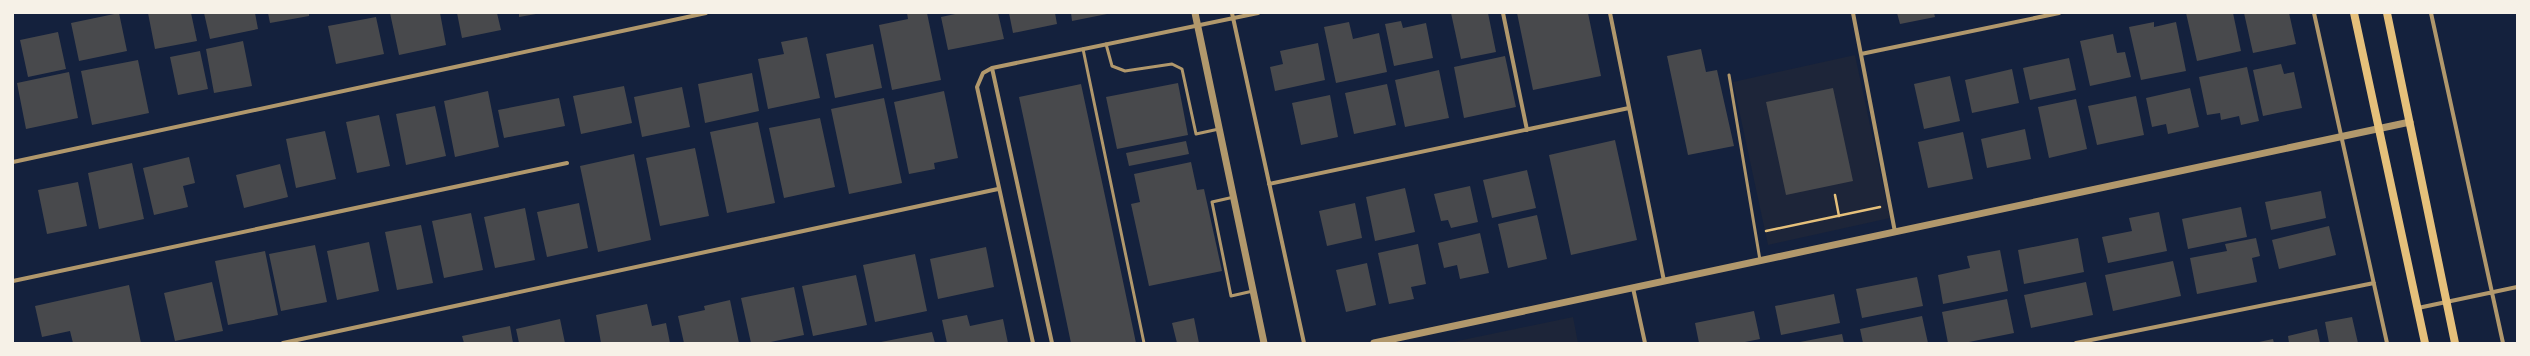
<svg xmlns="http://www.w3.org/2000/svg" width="2530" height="356" viewBox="0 0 2530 356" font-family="'PT Sans Narrow',sans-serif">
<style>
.green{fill:#1d2539}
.building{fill:#48494c}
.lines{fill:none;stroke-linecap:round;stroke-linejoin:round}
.path{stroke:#e5c07b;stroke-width:2.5}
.service{stroke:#b1986c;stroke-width:3}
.minor{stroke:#b1986c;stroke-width:4}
.tertiary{stroke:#b1986c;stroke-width:7}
.secondary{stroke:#e5c07b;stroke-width:8}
</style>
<rect width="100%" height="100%" fill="#14213d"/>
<path class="green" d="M1855,55L1890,218L1768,245L1733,82Z
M1573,317L1578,343H1448Z"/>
<path class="building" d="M119,13L127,51L79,61L71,23Z
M148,13H191L197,41L155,49Z
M204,13H255L258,29L210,39Z
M268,13H309V16L270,23Z
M390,13H440L446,45L399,55Z
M457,13H497L501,30L462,38Z
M519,13H536V14L519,17Z
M907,13H927L941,80L892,90L879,25L908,19Z
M960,13H998L1004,39L948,50L941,17Z
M1009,13H1055L1057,24L1013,33Z
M1071,13H1107V14L1072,21Z
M1451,13H1488L1496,52L1461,59Z
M1517,13H1588L1601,76L1533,90Z
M1897,13H1934L1935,17L1900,24Z
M2186,13H2233L2241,51L2197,61Z
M2244,13H2289L2296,44L2253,53Z
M376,17L384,54L336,64L328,26Z
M1401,21L1403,28L1426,23L1433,58L1394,66L1385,24Z
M1349,22L1353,39L1379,33L1387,72L1336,83L1324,27Z
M2154,22V27L2176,22L2186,71L2141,80L2129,27Z
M58,32L66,69L28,77L20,40Z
M2113,34L2117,53L2125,52L2131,77L2090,86L2080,41Z
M807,37L820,98L768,109L758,59L784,54L781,42Z
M243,41L252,86L214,93L206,49Z
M1318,43L1325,80L1275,91L1270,67L1283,64L1280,51Z
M873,44L882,88L835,98L826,54Z
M1701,49L1706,72L1717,70L1734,146L1688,155L1667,56Z
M200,51L208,89L178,95L170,57Z
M1505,56L1516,107L1464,118L1454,67Z
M2069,58L2076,90L2030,100L2023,68Z
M138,60L149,113L92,125L81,71Z
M2281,64L2284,74L2294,72L2302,108L2263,116L2253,70Z
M2247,67L2259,121L2241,125L2239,116L2221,120L2220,113L2207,115L2199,77Z
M2012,69L2019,103L1972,113L1965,80Z
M1439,70L1449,118L1405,127L1395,80Z
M69,72L78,118L26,129L17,83Z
M752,73L759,111L705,123L698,84Z
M1950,76L1960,121L1924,129L1914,84Z
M1178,83L1188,135L1117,149L1106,97Z
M1081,84L1105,196L1136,343H1071L1047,228L1019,97Z
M1387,84L1396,125L1354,134L1345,93Z
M624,86L632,123L581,134L573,96Z
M682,87L690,127L642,137L634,97Z
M1833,88L1853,181L1786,195L1766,102Z
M2190,88L2199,127L2168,134L2166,124L2152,127L2146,98Z
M488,91L499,147L455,157L444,101Z
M944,91L958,158L934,163L935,169L909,174L894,102Z
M1330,95L1338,137L1301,145L1292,103Z
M2136,96L2144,135L2097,145L2088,106Z
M559,98L565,126L504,138L498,110Z
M884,98L902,183L849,194L831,109Z
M2076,99L2087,149L2049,158L2038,107Z
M435,106L446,156L406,165L396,114Z
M379,115L390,166L357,173L346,122Z
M820,118L835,187L784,198L769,128Z
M758,122L775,203L727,213L710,132Z
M2025,129L2031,159L1987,168L1981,139Z
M325,131L336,179L296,188L286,139Z
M1963,132L1973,179L1928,188L1918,142Z
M1615,140L1637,240L1571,255L1549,155Z
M1186,141L1189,154L1129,166L1126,153Z
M695,148L709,216L660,226L646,158Z
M634,154L651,240L598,252L580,166Z
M189,157L195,183L183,186L188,207L154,215L143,168Z
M1191,162L1197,190L1204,189L1222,271L1149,286L1131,204L1140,202L1134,174Z
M132,163L144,219L99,229L88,173Z
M280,164L288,197L244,208L236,175Z
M1527,170L1536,208L1492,218L1483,180Z
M78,182L87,226L47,234L38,190Z
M1470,186L1478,222L1451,228L1448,220L1441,221L1434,194Z
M1405,188L1415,232L1375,241L1366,197Z
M2321,191L2326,218L2271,230L2265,202Z
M579,203L588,248L547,257L537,212Z
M1355,203L1362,238L1327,246L1319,211Z
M2241,207L2247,237L2188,249L2182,219Z
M525,208L535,260L495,268L484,217Z
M2159,212L2167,251L2108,263L2102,237L2132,231L2129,218Z
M471,213L483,270L444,278L432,221Z
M1537,215L1547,259L1508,268L1498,224Z
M421,225L433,283L397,290L385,232Z
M2329,226L2336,255L2279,269L2272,240Z
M1480,233L1489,273L1460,279L1457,265L1444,268L1438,243Z
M2078,238L2084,272L2024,284L2018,250Z
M2256,238L2260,256L2252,258L2257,282L2197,294L2190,258L2227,251L2225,244Z
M369,242L379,291L337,300L327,251Z
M1418,244L1426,284L1411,287L1414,299L1389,304L1378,253Z
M315,245L327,302L281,311L269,254Z
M986,247L994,287L938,299L930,259Z
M2000,250L2008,291L1943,304L1938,275L1970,268L1967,256Z
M265,251L278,315L228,325L215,261Z
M915,254L927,311L875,322L863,265Z
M2173,261L2181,296L2113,311L2105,275Z
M1367,263L1376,305L1346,312L1336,270Z
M856,275L867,325L813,336L802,286Z
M1917,277L1923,306L1862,318L1856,289Z
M212,282L223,331L175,341L164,293Z
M2086,282L2093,315L2031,328L2024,295Z
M129,285L141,343H73L70,331L42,337L35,306Z
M794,287L804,335L766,343H751L741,298Z
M1834,294L1840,323L1781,335L1775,306Z
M2007,299L2014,333L1964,343H1948L1942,312Z
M730,300L739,343H684L678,316L705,310L704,306Z
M647,304L652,326L666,323L670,343H601L596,315Z
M1754,311L1760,339L1740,343H1699L1695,323Z
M967,315L970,326L1003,319L1008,343H947L942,320Z
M1922,316L1928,343H1863L1860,329Z
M2352,317L2358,343H2329L2325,322Z
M1194,318L1199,343H1177L1172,323Z
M560,319L565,343H519L516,329Z
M510,326L513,343H464L462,336Z
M2317,329L2320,343H2289L2288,336Z
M932,332L935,343H881V342Z
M1842,334L1844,343H1800V342Z
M2273,339L2274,343H2259V342Z"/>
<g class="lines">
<path class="path" d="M1835,195L1839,216
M1766,231L1880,207"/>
<path class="service" d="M1106,44L1112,66L1125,71L1172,64L1182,69L1196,134L1219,129
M1083,49L1144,343
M1729,75L1760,260
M1234,197L1212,202L1231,296L1253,291"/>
<path class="minor" d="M1232,13L1304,343
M1503,13L1527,130
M1610,13L1664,281
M1853,13L1895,232
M2314,13L2387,343
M2431,13L2503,343
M1861,54L2059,13
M992,68L1052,343
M13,162L706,13
M1269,184L1629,108
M13,281L567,163
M1633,288L1645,343
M2418,308L2517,287
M283,343L998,189
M1033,343L977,87L983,73L992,68L1258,13
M2076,343L2374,283"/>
<path class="tertiary" d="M1195,13L1264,343
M1374,343L2410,122"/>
<path class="secondary" d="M2354,13L2425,343
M2387,13L2455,343"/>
</g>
<rect width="2530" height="356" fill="none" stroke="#f6f1e7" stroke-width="28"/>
</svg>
